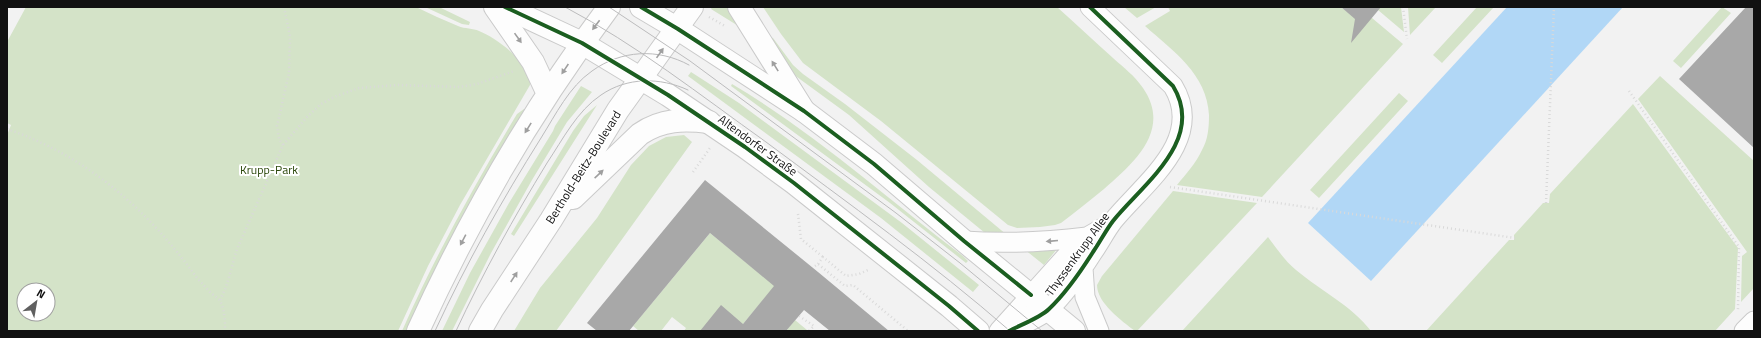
<svg xmlns="http://www.w3.org/2000/svg" width="1761" height="338" viewBox="0 0 1761 338" font-family="'Titillium Web',sans-serif">
<style>
.green{fill:#d4e3c8;fill-rule:evenodd}
.water{fill:#b1d7f6}
.building{fill:#a8a8a8}
.lines{fill:none;stroke-linecap:round;stroke-linejoin:round}
.minor-casing{stroke:#cacaca;stroke-width:21}
.secondary-casing{stroke:#cacaca;stroke-width:24}
.primary-casing{stroke:#cacaca;stroke-width:24}
.path{stroke:#d9d9d9;stroke-width:2.5;stroke-dasharray:1 3;stroke-linecap:butt}
.minor{stroke:#fdfdfd;stroke-width:19}
.secondary{stroke:#fdfdfd;stroke-width:22}
.primary{stroke:#fdfdfd;stroke-width:22}
.tram{stroke:#bcbcbd;stroke-width:1}
.cycleway-casing{stroke:#fff;stroke-width:6}
.cycleway{stroke:#1b5e20;stroke-width:4}
.oneway{fill:#9f9f9f}
.labels{text-anchor:middle;dominant-baseline:central;stroke-width:4;stroke-linejoin:round;paint-order:stroke}
.street-label{font-size:12px;fill:#111;stroke:#fff}
.park-label{font-size:12px;fill:#2c480c;stroke:#fff}
</style>
<rect width="100%" height="100%" fill="#f2f2f2"/>
<path class="green" d="M26,7H416C430,14 444,20 458,26C465,29 473,28 479,31C497,38 532,64 530,85L460,205L428,266L398,331H7V135L11,125L7,123V42ZM24,290H48V314H24Z
M425,7H439L470,22L469,25L462,24Z
M712,7H731L748,32L711,9Z
M763,7H1057C1076,24 1094,41 1113,58C1123,67 1135,76 1143,88C1172,130 1134,163 1104,189C1090,200 1076,212 1061,223L1055,225L1040,227L1017,228L1008,225L881,121L803,63L781,34Z
M1124,7H1156L1137,18Z
M1168,7H1341L1355,18H1372L1403,44L1262,197L1177,185C1186,174 1196,163 1202,150C1208,140 1209,127 1209,115C1207,74 1173,51 1145,26L1170,11Z
M1380,7H1401L1404,32L1378,10Z
M1408,7H1436L1410,35Z
M1477,7H1494L1442,63L1433,55Z
M1722,7L1731,13L1681,68L1673,61Z
M767,36L773,38L793,65L803,74L845,104L917,160L1007,235L985,233L929,187L849,115L797,77L791,71Z
M691,72L739,103L902,223L979,285L973,292L881,218L688,76Z
M1660,76L1754,161V288L1741,302L1742,256L1747,252L1638,99Z
M732,84C815,133 886,198 963,256L968,261L966,263L890,203L731,86Z
M581,86L592,92L567,122L532,180L491,253L452,331H442L470,273L509,203L553,131L555,126Z
M1399,93L1408,101L1319,198L1310,190Z
M1633,104L1738,248L1735,309L1715,331H1426L1509,240H1514V235L1543,203H1549L1550,194Z
M597,105L514,236L511,234L573,131L584,116Z
M524,109L527,110L408,331H402C435,256 475,184 517,114Z
M684,135L692,142L556,331H514L540,288L597,218L631,165L649,146L666,137Z
M1173,191L1257,203L1137,331H1135C1122,321 1097,303 1097,285L1102,276Z
M710,233L775,286L743,324L700,331H684L686,328L672,317L661,331H639L633,326Z
M1268,237C1277,249 1285,261 1296,270C1321,291 1351,305 1371,331H1182Z
M1024,249H1057L1044,265Z
M795,320L807,330L806,331H786Z"/>
<path class="water" d="M1507,7H1623L1371,281L1308,223Z"/>
<path class="building" d="M1341,7H1381L1351,43L1355,19Z
M1746,7H1754V148L1679,79Z
M705,180L818,272L889,331H830L804,310L786,331H700L721,305L743,324L774,286L710,233L629,331H597L587,323Z"/>
<g class="lines">
<g class="minor-casing">
<path id="minor" d="M964,241C1006,244 1046,242 1087,237
M1083,268L1085,297L1099,331
M999,331L1070,252L1087,237L1108,225
M1009,331C1020,325 1040,318 1049,309C1066,293 1081,271 1093,252C1100,242 1106,230 1113,221C1143,184 1206,140 1173,86L1090,7
M1744,331L1754,321"/>
</g>
<g class="secondary-casing">
<path id="secondary" d="M495,7L533,62L548,94
M739,7L804,111
M573,198L640,134C662,119 684,119 709,122
M418,331C470,217 534,107 609,7
M480,331L492,310L551,220L618,110L692,7"/>
</g>
<g class="primary-casing">
<path id="primary" d="M505,7L582,43L668,95L745,147L794,183L949,306L978,331
M641,7L678,29L804,111L874,164L964,241L1074,331"/>
</g>
<path class="path" d="M1403,7L1407,39
M709,17L725,26
M1629,91L1739,247L1738,310
M7,129C87,156 148,210 197,278C202,283 206,288 211,293C214,296 219,298 220,301C225,310 225,322 225,331
M283,145L279,139L277,126L289,73L290,36L284,7
M693,172L710,148
M1170,187L1515,238
M1546,203L1554,7
M798,214L801,239L823,257
M818,264L823,257L846,276L859,274L868,270
M815,266L818,264L845,286L853,285L908,331
M220,300L226,287L237,249L283,145L307,117L321,104L334,97L359,88L398,85L459,87L477,84L514,71
M799,316L814,326L809,331"/>
<use href="#minor" class="minor"/>
<use href="#secondary" class="secondary"/>
<use href="#primary" class="primary"/>
<path class="tram" d="M565,7C637,45 700,95 766,142C848,203 932,263 1010,331
M609,7L690,61L896,213L960,263L1042,331
M435,331C466,264 502,200 541,138C556,114 569,87 592,71C621,50 658,48 689,65
M456,331C483,273 514,217 547,163C563,139 577,111 601,95C627,77 660,77 688,90"/>
<g class="cycleway-casing">
<path id="cycleway" d="M505,7L582,43L668,95L745,147L794,183L949,306L978,331
M641,7L678,29L804,111L874,164L964,241L1031,295
M1009,331C1020,325 1040,318 1049,309C1066,293 1081,271 1093,252C1100,242 1106,230 1113,221C1143,184 1206,140 1173,86L1090,7"/>
</g>
<use href="#cycleway" class="cycleway"/>
</g>
<defs><path id="oneway-solid" d="M-6-.8H1V-3.2L6.5 0L1 3.2V.8H-6Z"/></defs>
<g class="oneway">
<use href="#oneway-solid" transform="translate(596 25) rotate(127)"/>
<use href="#oneway-solid" transform="translate(518 38) rotate(55)"/>
<use href="#oneway-solid" transform="translate(660 53) rotate(-55)"/>
<use href="#oneway-solid" transform="translate(775 66) rotate(-122)"/>
<use href="#oneway-solid" transform="translate(565 69) rotate(124)"/>
<use href="#oneway-solid" transform="translate(528 128) rotate(122)"/>
<use href="#oneway-solid" transform="translate(599 174) rotate(-43)"/>
<use href="#oneway-solid" transform="translate(463 240) rotate(118)"/>
<use href="#oneway-solid" transform="translate(1052 241) rotate(175)"/>
<use href="#oneway-solid" transform="translate(514 277) rotate(-57)"/>
</g>
<g class="labels">
<g class="street-label">
<text transform="translate(758 145) rotate(36)">Altendorfer Straße</text>
<text transform="translate(583 167) rotate(-58)">Berthold-Beitz-Boulevard</text>
<text transform="translate(1077 254) rotate(-54)">ThyssenKrupp Allee</text>
</g>
<g class="park-label">
<text x="269" y="169">Krupp-Park</text>
</g>
</g>
<rect width="1761" height="338" fill="none" stroke="#111111" stroke-width="16"/>
<g transform="translate(36 302) rotate(31)"><circle r="19" fill="#ffffff" stroke="#a0a0a0"/>
<path d="M0-3L7 15L0 10L-7 15Z" fill="#606060"/>
<text y="-6" font-size="11" font-weight="bold" text-anchor="middle" fill="#111111">N</text>
</g>
</svg>
